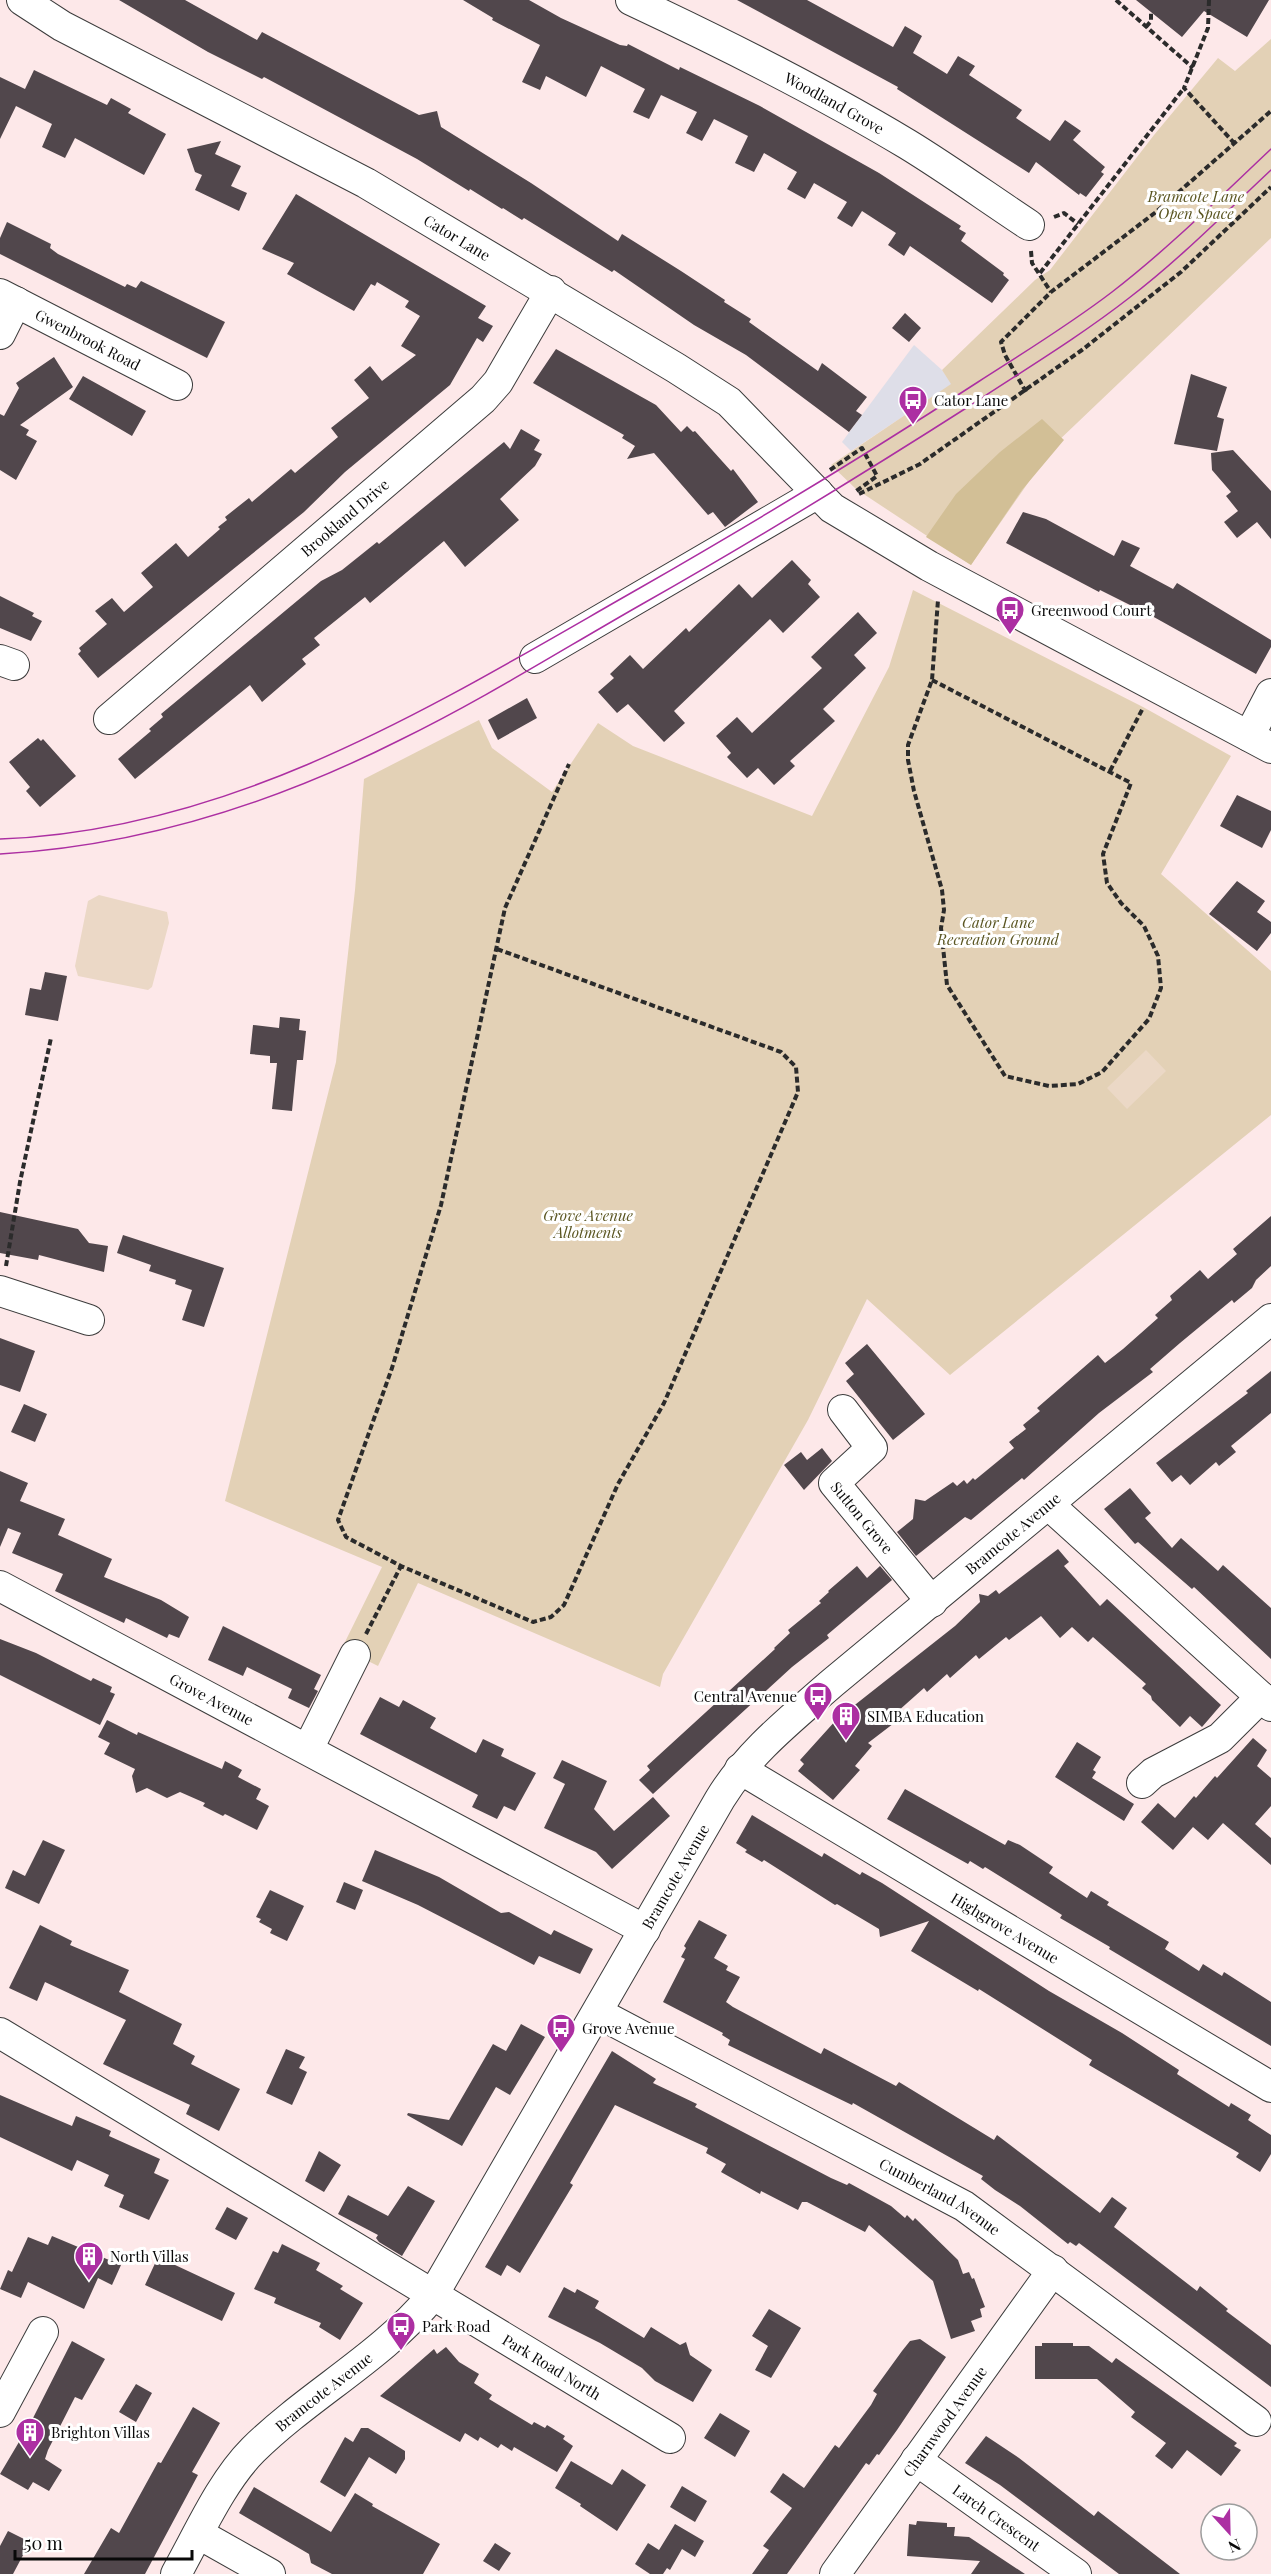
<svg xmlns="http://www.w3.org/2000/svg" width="1271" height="2574" viewBox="0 0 1271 2574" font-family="'Playfair Display',serif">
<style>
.industrial{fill:#dedee8}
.green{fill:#e3d1b6}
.forest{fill:#d2bf96}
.pitch{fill:#ebd8c6}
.building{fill:#51474c}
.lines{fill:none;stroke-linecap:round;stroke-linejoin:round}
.minor-casing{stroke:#3c3c3c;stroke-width:32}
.path{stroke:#2b2b2b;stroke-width:4;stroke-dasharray:6 3;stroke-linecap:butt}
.minor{stroke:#fff;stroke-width:30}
.tram{stroke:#ac2fa2;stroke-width:1.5}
.labels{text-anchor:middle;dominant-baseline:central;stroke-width:6;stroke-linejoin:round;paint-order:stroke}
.street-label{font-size:15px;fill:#090909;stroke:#fff}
.park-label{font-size:15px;font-style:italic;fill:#5a5521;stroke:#fff}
.poi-label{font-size:15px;fill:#090909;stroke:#fff;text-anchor:start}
</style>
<rect width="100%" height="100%" fill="#fde8e9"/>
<path class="industrial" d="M914,345L942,370L952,384L851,451L842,442Z"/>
<path class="green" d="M1271,39V238L1055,444L971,565L856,489L831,465L951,384L942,370L1035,280L1050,270L1154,135L1218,58L1235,71Z
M913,590L1143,707L1231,756L1161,874L1271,971V1115L950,1375L867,1299L808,1420L663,1674L660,1687L418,1583L378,1666L342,1648L382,1567L225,1501L336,1062L355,890L364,779L479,720L492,748L552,792L598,723L633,746L812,816L889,667Z"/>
<path class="forest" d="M1042,419L1064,440L1022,490L971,565L926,537L956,494L1000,452Z"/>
<path class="pitch" d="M99,895L167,912L169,923L152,987L148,990L78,976L75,966L88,901Z
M1146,1050L1166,1071L1127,1109L1107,1088Z"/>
<path class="building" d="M119,0H185L257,40L262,32L419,115L437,111L441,127L531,183L618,241L622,234L681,271L725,300L724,302L751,319L749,322L818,371L822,363L867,397L856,411L862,415L849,432L746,355L694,325L614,270L612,272L524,218L522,220L503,208L502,209L470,189L469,191L417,159L264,77L262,79L208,52Z
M463,0H529L561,18L620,45L627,46L628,44L679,70L680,67L760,106L879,173L961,226L959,229L966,233L961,241L1004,273L1003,275L1009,280L992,303L910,246L904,256L888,245L896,233L862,211L852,227L837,218L847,202L814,183L805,199L787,189L797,172L764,153L754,172L735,163L748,136L714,119L702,141L686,133L697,112L661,95L649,119L633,112L645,89L601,66L586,97L546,76L540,90L522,82L540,45L492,20L493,18Z
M737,0H807L893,47L905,26L922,36L913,53L947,74L958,56L975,66L969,75L1022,110L1016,118L1050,141L1065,120L1081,131L1073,140L1105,167L1101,172L1104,174L1086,197L1080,193L1079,195L1036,162L1029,173L897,89L898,87Z
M1136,0H1269L1247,37L1204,11L1182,37Z
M34,70L107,105L111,98L131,109L128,113L166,134L144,175L75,138L65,158L42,147L52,124L16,106L0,139V77L25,89Z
M221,141L215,154L241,166L231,186L247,193L239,211L195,190L202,175L195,172L187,149Z
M296,194L486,306L478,318L493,326L483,342L477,338L450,385L345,472L304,512L98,678L78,654L81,651L79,648L107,624L95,611L112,598L124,612L153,587L141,573L176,543L188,557L220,529L218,527L227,520L225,517L249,498L252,502L291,469L295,473L338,437L331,428L369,398L354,380L370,366L382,381L416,355L401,346L420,316L405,307L409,301L377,282L375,286L371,284L354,311L287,274L294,263L262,249Z
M7,222L51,244L50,248L58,254L125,287L127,284L136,288L141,281L225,322L207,358L0,254V238Z
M905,313L921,328L909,342L892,328Z
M556,349L656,405L681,432L687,426L693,432L695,431L731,471L733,469L758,502L725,527L713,512L708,515L654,453L627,459L635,446L622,438L624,435L533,383Z
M54,357L73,387L20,425L29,430L26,435L37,441L16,480L0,470V414L4,416L19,388L16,383Z
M1191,374L1227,387L1217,417L1224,419L1217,451L1174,444Z
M83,376L146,411L132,436L69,399Z
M521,429L540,440L534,450L542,454L535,466L500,499L519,520L465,567L444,541L370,603L365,597L314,638L320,645L302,659L306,664L262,702L250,685L135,779L118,759L151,731L149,729L163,717L161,714L321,581L342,570L377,542L379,544L504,442L510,449Z
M1233,450L1271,491V539L1257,522L1237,538L1224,522L1238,511L1226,496L1231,492L1212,470L1211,453Z
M1023,512L1046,519L1114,556L1122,540L1140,548L1130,566L1173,589L1177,583L1271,640V647L1256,674L1152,616L1100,590L1099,592L1006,543Z
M792,560L811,580L808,584L820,597L783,633L770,619L674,711L685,723L664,742L628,704L617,713L598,692L614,678L610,674L630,655L643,669L686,628L689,632L739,584L752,598Z
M0,596L34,613L32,616L42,621L31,641L0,628Z
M858,612L877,633L854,655L866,668L823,709L835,721L790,761L795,766L774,785L758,768L747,778L727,757L731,753L716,736L737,717L752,733L822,668L811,657Z
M527,698L537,718L498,740L488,720Z
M38,738L41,741L43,739L76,776L40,807L26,791L30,787L9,762Z
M1237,795L1271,811V830L1262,848L1220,826Z
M1237,881L1265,901L1257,912L1271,922V933L1257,951L1209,914Z
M45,972L67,976L58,1021L25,1015L30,988L41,990Z
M280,1017L300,1019L299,1030L306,1031L303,1060H297L292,1111L272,1109L277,1063H270V1056L250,1054L253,1025L279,1028Z
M0,1212L78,1229L89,1243L108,1246L104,1272L39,1255L38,1260L0,1253Z
M1271,1216V1266L1256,1280L1252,1288L1234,1303L1232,1300L1180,1343L1150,1369L1153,1372L1099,1413L1024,1480L1022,1478L971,1520L965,1517L916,1556L897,1532L913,1519L915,1499L925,1501L953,1482L957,1486L964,1480L967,1484L973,1478L975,1480L1014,1448L1009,1442L1026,1429L1023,1425L1040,1411L1037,1408L1098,1355L1105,1363L1123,1349L1158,1318L1155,1315L1172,1300L1170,1296L1200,1270L1208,1279L1237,1254L1233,1249Z
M123,1235L224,1268L204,1327L182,1320L192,1290L175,1284L176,1280L149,1271L151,1265L117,1253Z
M0,1338L35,1351L20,1392L0,1385Z
M867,1344L925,1414L893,1440L846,1381L854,1374L845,1363Z
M1271,1371V1413L1231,1446L1236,1452L1219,1466L1216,1462L1190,1485L1181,1475L1172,1482L1156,1463L1248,1393L1246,1391Z
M24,1404L47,1414L35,1442L11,1432Z
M822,1448L832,1461L804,1490L784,1465L801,1452L807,1460Z
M0,1471L28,1483L20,1501L65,1519L58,1535L112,1559L104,1577L161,1600L189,1617L179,1638L169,1634L167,1638L126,1618L124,1623L55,1591L63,1574L12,1553L21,1533L8,1528L0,1547Z
M1130,1488L1151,1513L1145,1518L1172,1548L1181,1538L1218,1571L1223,1565L1271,1608V1659L1194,1587L1192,1589L1138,1542L1135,1544L1104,1509Z
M1058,1549L1069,1562L1064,1566L1100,1606L1107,1599L1221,1705L1202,1727L1190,1716L1180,1727L1152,1700L1151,1696L1142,1688L1146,1684L1093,1637L1088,1642L1072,1627L1060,1638L1041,1616L1009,1640L1006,1637L979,1659L976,1655L950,1678L947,1674L927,1692L924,1688L897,1712L902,1717L868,1743L872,1746L855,1766L860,1770L833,1800L798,1771L804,1764L800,1760L837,1719L955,1626L980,1602L979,1594L988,1596L996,1590L999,1594Z
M857,1566L867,1578L880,1566L892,1580L827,1635L829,1638L792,1667L653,1794L639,1780L650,1770L647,1766L775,1649L774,1648L790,1633L788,1630L821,1603L819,1601L829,1592L828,1591Z
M223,1626L321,1675L314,1689L318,1691L309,1708L288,1698L292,1689L247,1667L243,1676L208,1660Z
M0,1639L36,1653L91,1681L93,1678L112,1687L110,1692L115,1694L100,1725L0,1675Z
M380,1697L399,1707L403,1700L436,1718L430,1728L476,1753L483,1739L504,1749L501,1756L536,1773L515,1811L504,1806L497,1819L472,1807L478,1795L360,1734Z
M107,1720L137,1735L138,1732L222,1769L225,1761L242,1770L238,1777L261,1789L256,1799L269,1806L257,1830L225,1814L223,1816L203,1806L205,1803L180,1792L167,1798L147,1788L136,1793L132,1776L135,1769L104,1754L110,1743L98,1737Z
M1253,1738L1267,1750L1257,1766L1271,1778V1806L1255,1824L1271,1838V1865L1223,1823L1208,1840L1193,1827L1173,1850L1141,1822L1158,1803L1175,1818L1194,1796L1196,1798L1215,1776L1217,1778Z
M1077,1742L1101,1757L1093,1770L1096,1772L1092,1778L1134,1804L1124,1821L1055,1777Z
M562,1760L607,1781L594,1809L614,1831L653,1797L670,1816L612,1869L596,1852L544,1828L565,1784L553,1778Z
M905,1789L1005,1845L1008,1840L1020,1845L1053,1867L1049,1873L1087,1898L1091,1891L1109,1902L1107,1905L1169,1942L1165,1949L1199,1971L1203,1964L1222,1976L1224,1972L1271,2002V2046L1109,1949L1110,1947L1060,1918L1062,1915L985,1867L983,1869L970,1861L968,1864L887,1819Z
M752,1815L822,1857L824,1853L860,1875L862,1872L882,1883L1049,1991L1122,2033L1179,2070L1177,2074L1229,2107L1231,2103L1251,2115L1248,2120L1271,2135V2154L1260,2172L1236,2157L1239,2153L1089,2065L1092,2060L979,1989L978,1991L911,1951L929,1921L880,1937L879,1929L837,1904L835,1905L764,1860L762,1862L745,1852L747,1850L736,1843Z
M43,1840L65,1850L39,1904L5,1888L13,1870L25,1876Z
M375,1850L439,1877L501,1913L509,1912L551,1935L554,1930L593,1949L580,1974L539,1956L534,1965L418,1905L362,1881Z
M344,1882L363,1890L355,1910L336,1902Z
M270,1890L304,1906L287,1941L270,1933L272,1929L259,1922L261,1919L256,1917Z
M699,1920L727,1935L714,1958L728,1966L726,1970L740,1977L726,2002L733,2007L821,2054L824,2048L896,2086L899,2082L994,2140L997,2135L1100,2213L1112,2197L1127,2208L1114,2227L1197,2291L1200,2286L1228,2309L1226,2311L1271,2345V2387L1079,2243L1076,2246L1070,2242L1068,2244L1020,2206L995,2190L981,2179L983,2176L853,2103L852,2105L728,2045L730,2040L722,2035L723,2033L663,2002L685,1959L681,1957L686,1948L684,1946Z
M40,1925L72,1941L70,1945L129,1970L119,1992L182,2024L173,2044L195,2056L191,2064L240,2089L219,2131L186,2114L190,2105L103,2064L126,2020L45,1982L37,2001L9,1988Z
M521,2024L545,2037L510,2095L496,2087L462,2146L407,2115L408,2113L449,2120L493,2044L506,2051Z
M286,2049L305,2057L299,2068L307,2072L292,2105L266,2093Z
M612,2051L656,2079L653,2083L697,2104L695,2107L831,2178L847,2185L849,2183L891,2206L905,2218L907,2215L913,2221L915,2218L958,2260L963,2274L969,2272L972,2279L974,2278L985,2307L980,2309L982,2317L971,2321L975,2331L951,2339L933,2281L869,2225L865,2232L807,2202H802L798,2210L761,2191L760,2194L721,2172L726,2164L706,2153L708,2148L615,2105L570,2183L573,2185L520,2273L507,2265L501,2276L485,2267Z
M0,2095L72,2126L76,2116L111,2131L109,2136L160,2159L154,2173L169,2180L149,2220L119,2207L124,2195L104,2186L109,2175L77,2160L72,2171L0,2137Z
M319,2151L341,2165L324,2192L305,2181Z
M408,2186L435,2201L402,2256L379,2242L376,2238L378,2235L338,2214L348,2195L388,2216Z
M227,2207L248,2218L236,2240L215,2229Z
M52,2236L121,2265L112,2285L98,2278L84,2309L28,2282L21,2298L0,2289L8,2270L12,2272L28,2237L48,2245Z
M282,2244L320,2263L316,2270L343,2286L340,2289L363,2303L340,2340L319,2327L321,2323L274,2303L276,2298L254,2289L273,2251L278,2253Z
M158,2257L235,2293L222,2321L145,2285Z
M564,2287L575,2293L577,2289L599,2301L595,2308L644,2338L651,2327L680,2345L686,2342L690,2355L712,2370L693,2402L655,2381L642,2368L600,2343L548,2317Z
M769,2309L801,2328L771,2378L755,2370L768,2346L752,2336Z
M920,2339L946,2357L897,2430L879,2455L877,2454L869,2465L866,2463L787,2574H752L769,2550L763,2546L792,2508L770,2492L783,2473L804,2488L835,2445L839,2448L871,2405L877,2394L873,2391L902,2351L910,2341Z
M72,2341L105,2359L82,2400L75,2397L48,2450L45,2459L62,2470L49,2491L33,2482L28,2490L0,2474L32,2420Z
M1042,2343H1073V2346H1089L1112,2363L1116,2358L1224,2434L1237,2443L1234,2446L1241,2450L1221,2476L1187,2450L1172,2469L1155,2456L1166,2443L1131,2417L1135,2412L1097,2379H1035V2346H1042Z
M446,2347L459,2362L479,2374L474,2383L492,2395L489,2399L532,2425L534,2422L545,2428L547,2425L565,2436L563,2439L573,2446L557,2472L514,2447L512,2451L501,2444L498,2448L480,2437L478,2441L465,2433L460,2442L380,2396L434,2349L437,2354Z
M136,2384L152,2393L136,2422L119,2412Z
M193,2407L220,2423L192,2472L198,2475L145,2574H84L111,2528L119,2533L158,2462L161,2463Z
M720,2413L750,2431L735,2457L704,2438Z
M361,2428H368L405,2451V2459L396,2474L369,2457L345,2497L320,2482L345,2437L353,2442Z
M986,2436L1019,2458L1094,2516L1098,2511L1180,2574H1119L1000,2485L965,2463Z
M571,2461L612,2485L622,2469L646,2485L617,2531L580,2506L581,2504L555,2488Z
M682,2486L707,2501L695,2522L670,2507Z
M254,2487L331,2532L355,2493L373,2504L372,2506L440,2544L423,2574H332L311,2563L309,2554L239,2513Z
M917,2521L947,2523V2527H955L954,2536L969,2537L1025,2574H971L980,2561L907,2556L909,2524L916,2525Z
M675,2524L704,2541L695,2557L682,2549L670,2570L667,2568L663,2574H650L635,2564L648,2543L659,2550Z
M8,2531L30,2542L13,2574H0V2546Z
M495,2543L511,2553L499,2571L483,2561Z"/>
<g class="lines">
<g class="minor-casing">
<g id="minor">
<path id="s1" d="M22,0L62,26L366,183L676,368L729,402L832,508L929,566L1271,748"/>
<path id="s2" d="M631,0C725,44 817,90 907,144C948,169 988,198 1029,225"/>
<path id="s3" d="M0,294L177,385"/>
<path d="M0,334L16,302"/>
<path d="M535,658L818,493"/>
<path d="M0,660L14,665"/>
<path id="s4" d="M109,719L483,399L498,382L551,291"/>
<path d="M1249,736L1271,694"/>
<path d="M0,1291L89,1320"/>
<path id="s5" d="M843,1410L872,1448L834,1483L932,1602"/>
<path d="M1049,1505L1271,1706"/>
<path id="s6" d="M0,1586L645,1930"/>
<path d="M308,1749L355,1655"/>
<path id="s7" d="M740,1769L1271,2087"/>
<path d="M1142,1783L1153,1773L1220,1738L1261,1697"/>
<path id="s8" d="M598,2013L964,2206L1256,2421"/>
<path id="s9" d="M0,2033L670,2438"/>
<path d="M0,2412L43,2332"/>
<path id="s10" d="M916,2460L1076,2574"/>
<path d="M199,2534L270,2574"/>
<path id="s11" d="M176,2574C198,2535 221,2482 253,2450C310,2394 382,2357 433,2295L720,1799C748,1753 790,1720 831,1684L1271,1319"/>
<path id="s12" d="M835,2574L1053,2270"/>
</g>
</g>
<path class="path" d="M1116,0L1193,68
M1209,0L1208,28L1184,88L1235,144
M1146,27L1151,21V12
M1054,217L1064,213L1078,224
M1031,251L1032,263L1051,292
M1040,273L1184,88
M1026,392L1005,355L1001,342L1051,292L1156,212L1271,111
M830,470L862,448L877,476L855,492
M859,494L920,464L1082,350L1181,272L1271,187
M932,680L1131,783L1103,854L1107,883L1121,903L1144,926L1158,956L1161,988L1149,1019L1102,1072L1078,1084L1049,1086L1005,1076L947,985L941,928L944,910L942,890L914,791L908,760V745L932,680L938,600
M1110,771L1143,708
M497,949L781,1052L796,1067L798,1092L664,1403L618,1484L564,1605L551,1617L533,1622L401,1566L346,1537L338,1520L392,1368L441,1205L505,908L569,764
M6,1266L20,1182L51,1038
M366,1634L401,1566"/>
<use href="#minor" class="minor"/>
<path class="tram" d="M0,839C237,830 438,703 638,589C753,523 866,455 978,382C1023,353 1069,325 1112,292C1169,248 1219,198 1271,149
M0,854C140,846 275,803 400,740C484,699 563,649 644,603C755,540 863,474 971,405C1024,370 1079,337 1129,298C1180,259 1225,213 1271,170"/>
</g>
<defs>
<g id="bus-pin" transform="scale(1.5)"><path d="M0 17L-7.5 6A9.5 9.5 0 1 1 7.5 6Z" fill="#ac2fa2" stroke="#fff"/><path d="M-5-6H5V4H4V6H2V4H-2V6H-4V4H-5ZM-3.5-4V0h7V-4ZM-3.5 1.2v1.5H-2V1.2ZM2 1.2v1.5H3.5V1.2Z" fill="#fff"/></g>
<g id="building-pin" transform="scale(1.5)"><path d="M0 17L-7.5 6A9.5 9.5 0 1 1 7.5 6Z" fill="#ac2fa2" stroke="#fff"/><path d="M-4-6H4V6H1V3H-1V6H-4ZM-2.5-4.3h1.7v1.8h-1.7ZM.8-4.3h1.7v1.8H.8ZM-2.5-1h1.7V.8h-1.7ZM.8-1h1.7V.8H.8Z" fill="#fff"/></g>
</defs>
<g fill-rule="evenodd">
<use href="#bus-pin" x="913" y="400"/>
<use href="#bus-pin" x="1010" y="610"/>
<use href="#bus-pin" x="818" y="1696"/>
<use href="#building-pin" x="846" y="1716"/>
<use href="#bus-pin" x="561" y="2028"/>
<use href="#building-pin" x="89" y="2256"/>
<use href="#bus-pin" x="401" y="2326"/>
<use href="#building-pin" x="30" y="2432"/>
</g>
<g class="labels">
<g class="street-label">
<text stroke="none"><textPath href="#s2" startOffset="228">Woodland Grove</textPath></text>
<text stroke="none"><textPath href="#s1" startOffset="496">Cator Lane</textPath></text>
<text stroke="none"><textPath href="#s3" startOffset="99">Gwenbrook Road</textPath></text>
<text stroke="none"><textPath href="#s4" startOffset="310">Brookland Drive</textPath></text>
<text stroke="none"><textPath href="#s5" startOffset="144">Sutton Grove</textPath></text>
<text stroke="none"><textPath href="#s11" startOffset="1354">Bramcote Avenue</textPath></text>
<text stroke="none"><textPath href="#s6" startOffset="240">Grove Avenue</textPath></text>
<text stroke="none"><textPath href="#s11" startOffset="868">Bramcote Avenue</textPath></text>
<text stroke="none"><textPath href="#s7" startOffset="309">Highgrove Avenue</textPath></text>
<text stroke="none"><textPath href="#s8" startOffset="388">Cumberland Avenue</textPath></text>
<text stroke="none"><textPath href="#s9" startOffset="645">Park Road North</textPath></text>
<text stroke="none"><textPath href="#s11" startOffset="238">Bramcote Avenue</textPath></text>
<text stroke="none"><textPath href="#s12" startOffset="188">Charnwood Avenue</textPath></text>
<text stroke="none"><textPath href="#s10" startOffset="99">Larch Crescent</textPath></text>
</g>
<g class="park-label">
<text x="1196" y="196">Bramcote Lane<tspan x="1196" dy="17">Open Space</tspan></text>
<text x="998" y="922">Cator Lane<tspan x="998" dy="17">Recreation Ground</tspan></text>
<text x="588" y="1215">Grove Avenue<tspan x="588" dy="17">Allotments</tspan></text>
</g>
<g class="poi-label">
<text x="934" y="400">Cator Lane</text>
<text x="1031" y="610">Greenwood Court</text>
<text x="797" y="1696" text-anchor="end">Central Avenue</text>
<text x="867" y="1716">SIMBA Education</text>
<text x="582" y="2028">Grove Avenue</text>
<text x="110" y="2256">North Villas</text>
<text x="422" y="2326">Park Road</text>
<text x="51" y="2432">Brighton Villas</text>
</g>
</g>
<g transform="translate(1229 2532) rotate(158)"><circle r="28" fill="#ffffff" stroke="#9d9d9d" stroke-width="1.5"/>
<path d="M0-4.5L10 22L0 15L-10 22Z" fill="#ac2fa2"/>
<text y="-9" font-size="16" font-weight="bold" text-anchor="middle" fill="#090909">N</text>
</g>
<path d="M15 2550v9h177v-9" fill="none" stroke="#090909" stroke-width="3"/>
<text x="24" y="2550" font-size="18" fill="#090909" stroke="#ffffff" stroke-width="4.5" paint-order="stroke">50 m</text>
</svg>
